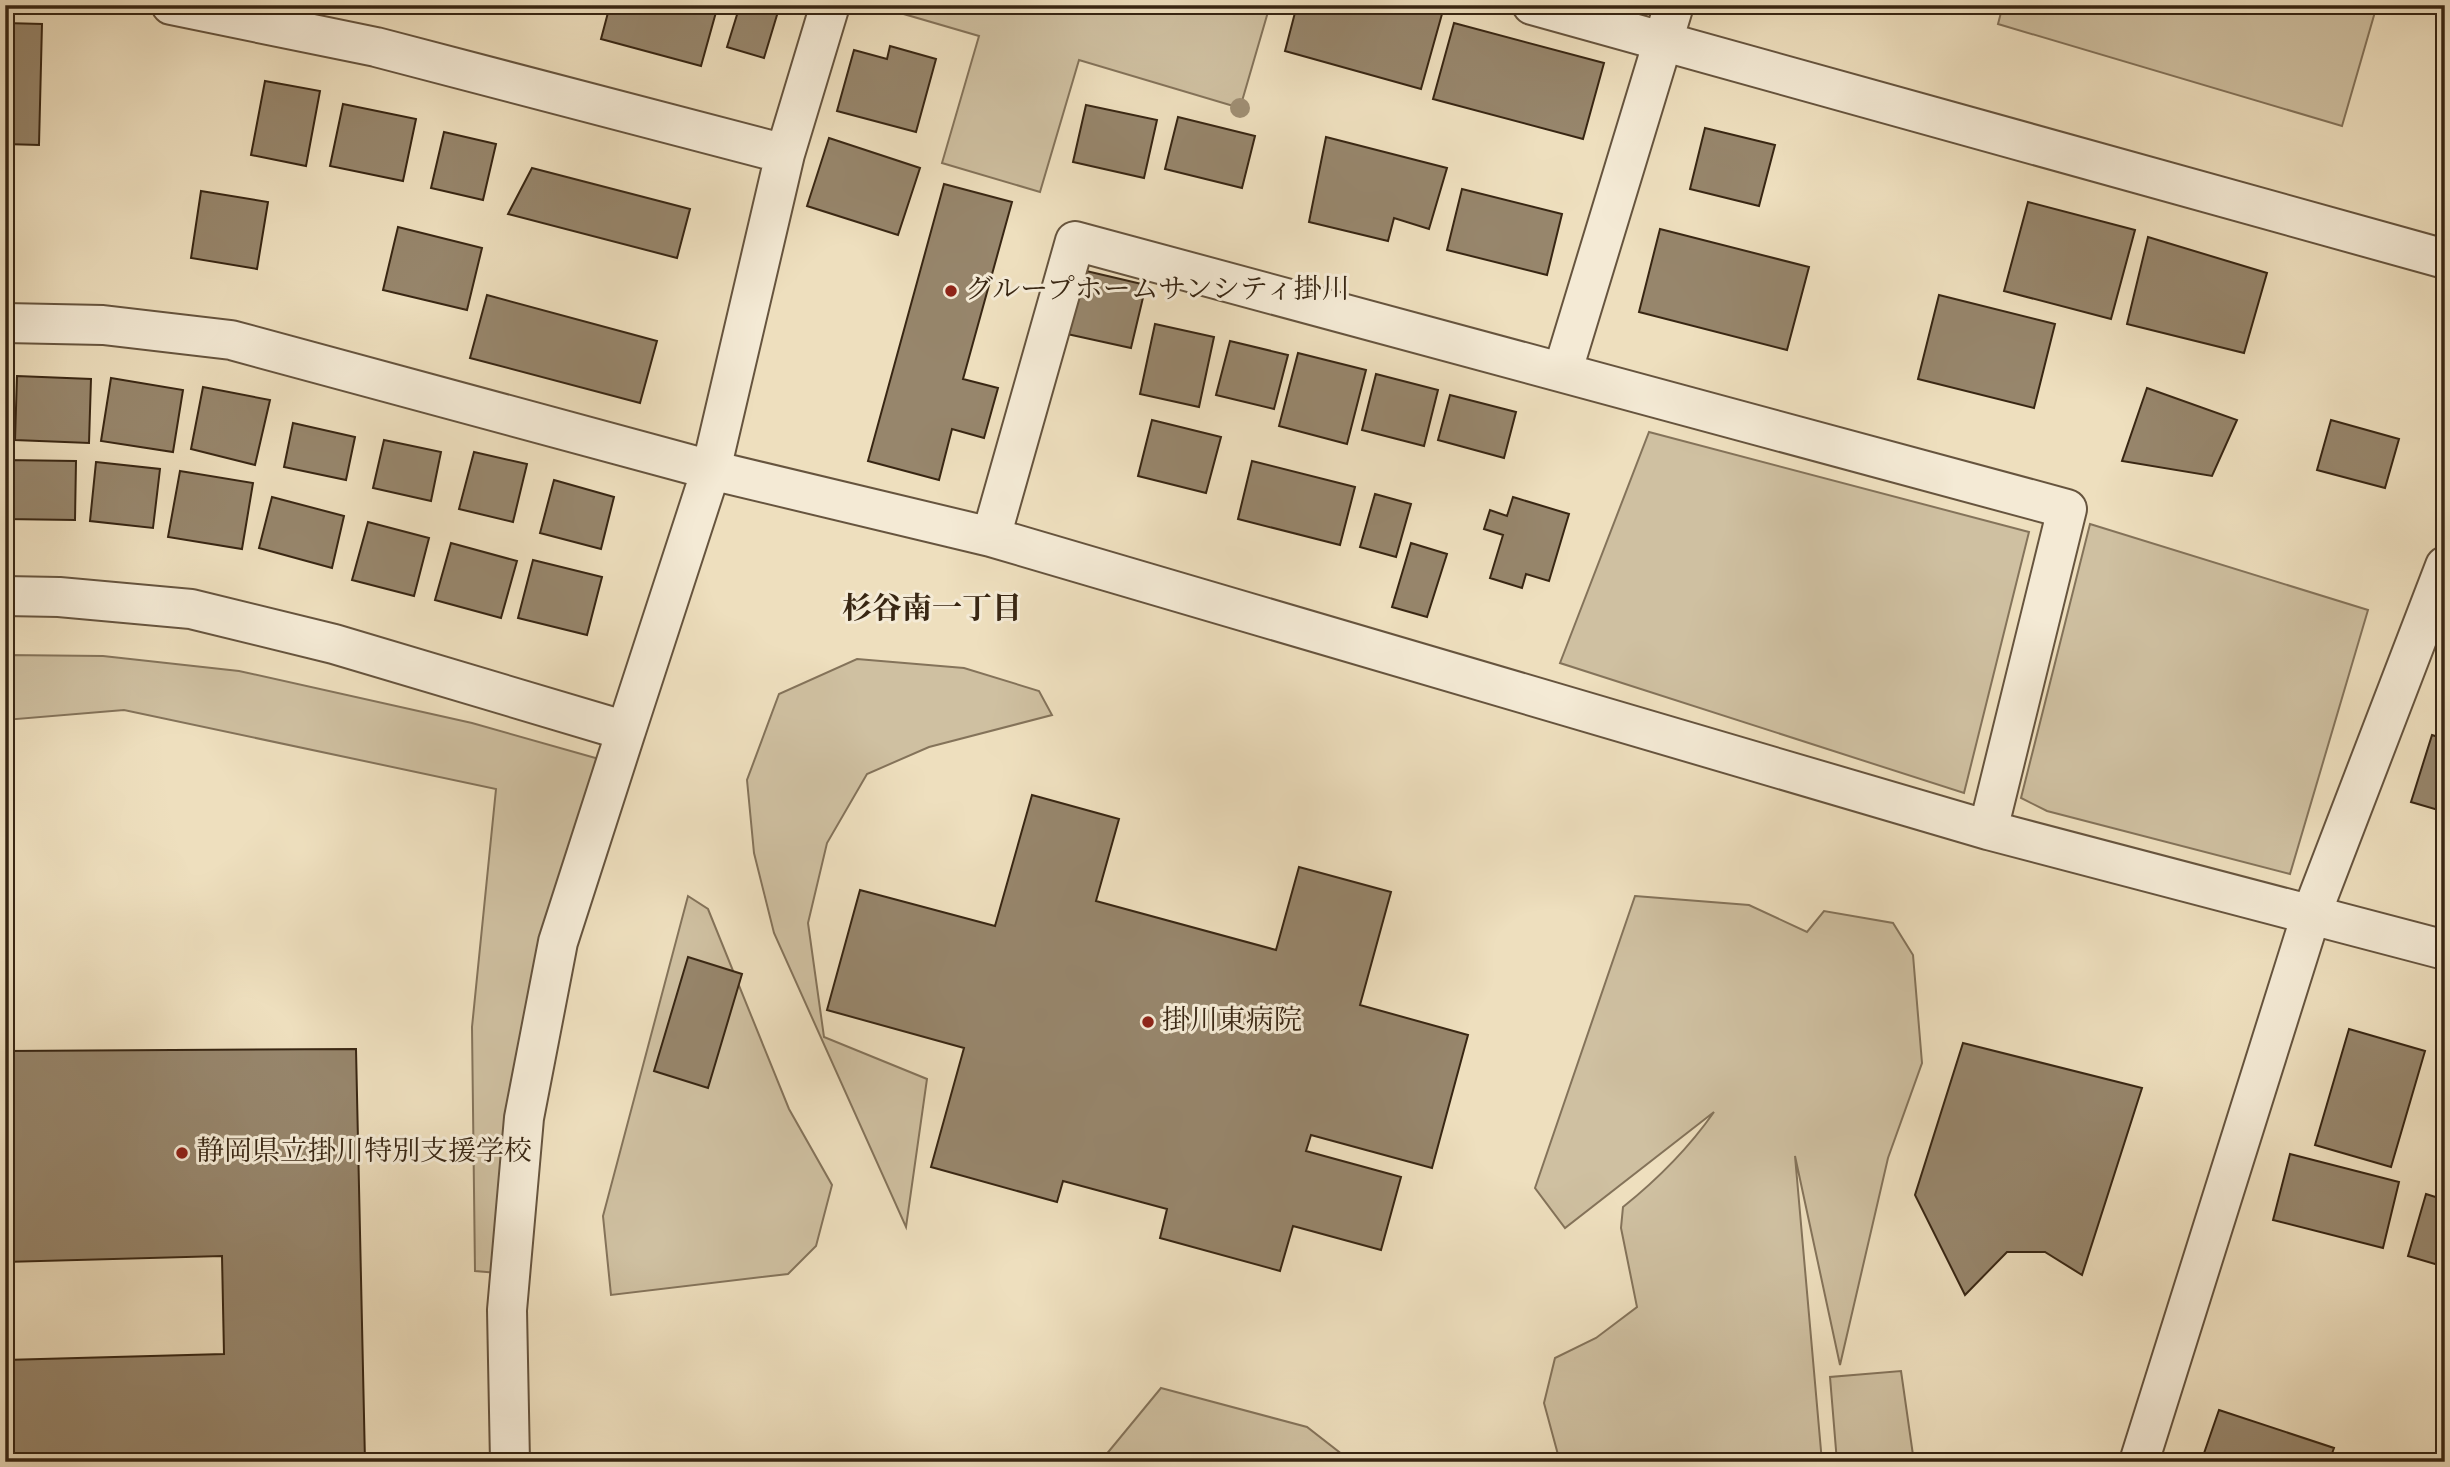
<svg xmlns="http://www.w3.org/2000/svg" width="2450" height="1467" viewBox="0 0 2450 1467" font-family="'Old Standard TT','Noto Serif JP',serif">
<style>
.green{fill:#cfc0a1;stroke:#84735a;stroke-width:2}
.building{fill:#97866c;stroke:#382613;stroke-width:2}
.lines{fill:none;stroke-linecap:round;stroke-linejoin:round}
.minor-casing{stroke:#66543e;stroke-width:42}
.minor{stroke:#f4ead5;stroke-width:38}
.tree{fill:#9f8e73}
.poi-dot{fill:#8f2418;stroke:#f4ead5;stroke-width:2.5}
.labels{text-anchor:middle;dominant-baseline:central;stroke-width:6;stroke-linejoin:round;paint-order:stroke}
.poi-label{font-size:28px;fill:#382613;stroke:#f4ead5;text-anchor:start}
.neighbourhood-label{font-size:30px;font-weight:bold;fill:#382613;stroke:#f4ead5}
</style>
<rect width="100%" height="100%" fill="#eedfbe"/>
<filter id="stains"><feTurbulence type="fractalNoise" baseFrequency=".00286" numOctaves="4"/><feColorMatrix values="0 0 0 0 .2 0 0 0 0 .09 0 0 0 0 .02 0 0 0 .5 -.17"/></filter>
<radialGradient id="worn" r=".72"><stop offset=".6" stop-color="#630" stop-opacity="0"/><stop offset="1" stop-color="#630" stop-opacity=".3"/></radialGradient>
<path class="green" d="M892,5H1270L1240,108L1079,60L1040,192L942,163L979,36L890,10Z
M2003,5H2377L2342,126L1998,24Z
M1649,432L2029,532L1964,793L1560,663Z
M2090,524L2368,610L2290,874L2047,811L2021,798Z
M5,655L103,656L239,671L472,723L599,759L498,1273L475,1271L472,1027L496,789L124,710L5,720Z
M857,659L964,668L1039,691L1052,715L929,747L867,774L827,843L808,923L824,1037L927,1079L906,1227L774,933L754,853L747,780L779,694Z
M688,896L708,909L789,1109L832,1185L816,1246L788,1274L611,1295L603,1216Z
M1635,896L1749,905L1807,932L1824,911L1893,923L1913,955L1922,1063L1888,1158L1840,1365L1795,1156L1822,1462H1560L1544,1403L1555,1358L1596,1338L1637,1307L1621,1228L1623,1207C1658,1179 1688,1149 1714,1112L1565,1228L1535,1188Z
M1901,1371L1914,1462H1837L1830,1377Z
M1161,1388L1307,1427L1352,1462H1100Z"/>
<path class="building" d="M610,5H718L701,66L601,39Z
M740,5H780L764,58L727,47Z
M1297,5H1411L1442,14L1421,89L1285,51Z
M5,23L42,24L39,145L5,144Z
M1454,23L1604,63L1583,139L1433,99Z
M890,46L936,59L916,132L837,111L854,50L887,59Z
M265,81L320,91L306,166L251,155Z
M343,104L416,119L403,181L330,166Z
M1086,105L1157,120L1144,178L1073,162Z
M1178,117L1255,136L1242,188L1165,169Z
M1705,128L1775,145L1759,206L1690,189Z
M444,132L496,144L483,200L431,188Z
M1326,137L1447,168L1429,229L1394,218L1388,241L1309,222Z
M829,138L920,168L898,235L807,206Z
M5,160H14V272H5Z
M532,168L690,209L677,258L508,214Z
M944,184L1012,202L963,379L998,388L984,438L952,429L939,480L868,461Z
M1462,189L1562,214L1547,275L1447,250Z
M201,191L268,202L257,269L191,258Z
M2028,202L2135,230L2111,319L2004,291Z
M398,227L482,248L467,310L383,290Z
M1660,229L1809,267L1787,350L1639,312Z
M2148,237L2267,273L2244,353L2127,324Z
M1082,270L1146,285L1131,348L1067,334Z
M487,295L657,341L640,403L470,358Z
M1939,295L2055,324L2034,408L1918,379Z
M1155,324L1214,337L1199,407L1140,394Z
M1230,341L1288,355L1274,409L1216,395Z
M1298,353L1366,370L1347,444L1279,426Z
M1376,374L1438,390L1424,446L1362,430Z
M17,376L91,379L89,443L15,440Z
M111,378L183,390L173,452L101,441Z
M203,387L270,400L255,465L191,449Z
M2147,388L2237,420L2212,476L2122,461Z
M1450,395L1516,412L1504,458L1438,440Z
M1152,420L1221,437L1206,493L1138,476Z
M2331,420L2399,439L2385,488L2317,470Z
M293,423L355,437L346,480L284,467Z
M384,440L441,452L431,501L373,488Z
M474,452L527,464L513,522L459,509Z
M5,460L76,461L75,520L5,519Z
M1252,461L1355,487L1340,545L1238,519Z
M96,462L160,469L153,528L90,521Z
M180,471L253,483L242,549L168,537Z
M554,480L614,497L601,549L540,533Z
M1375,494L1411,504L1396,557L1360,547Z
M272,497L344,516L332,568L259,548Z
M1513,497L1569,514L1549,581L1526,574L1522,588L1490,578L1503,535L1484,529L1490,510L1507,516Z
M368,522L429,538L414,596L352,580Z
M451,543L517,561L501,618L435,600Z
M1411,543L1447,554L1427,617L1392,607Z
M533,560L602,577L587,635L518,618Z
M2432,735L2445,739V812L2411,802Z
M1032,795L1119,819L1096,901L1276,950L1299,867L1391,892L1360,1005L1468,1035L1432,1168L1311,1135L1306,1151L1401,1177L1381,1250L1293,1226L1280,1271L1160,1238L1167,1209L1063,1181L1057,1202L931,1167L964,1048L827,1010L860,890L995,926Z
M688,957L742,974L708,1088L654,1071Z
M2349,1029L2425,1051L2391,1167L2315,1145Z
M1963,1043L2142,1088L2082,1275L2045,1252H2007L1965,1295L1915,1195Z
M356,1049L365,1462H5V1360L224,1354L222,1256L5,1262V1051Z
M2290,1154L2399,1182L2383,1248L2273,1220Z
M2426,1194L2445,1200V1267L2408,1256Z
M2219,1410L2334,1448L2329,1462H2201Z"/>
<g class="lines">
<g class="minor-casing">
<path id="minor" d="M171,5L376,47L785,154
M1532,5L2445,259
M5,323L103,325L231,340L711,470L991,537L1988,830L2445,950
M1563,370L1674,5
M991,537L1075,241L2067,509L1988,830
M5,596L59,597L191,609L334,644L626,731L711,470L785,154L830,5
M510,1462L507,1310L524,1118L558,942L626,731
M2139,1462L2311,915L2445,566"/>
</g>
<use href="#minor" class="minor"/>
</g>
<circle class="tree" cx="1240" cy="108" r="10"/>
<g class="poi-dot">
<circle cx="951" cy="291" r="7"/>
<circle cx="1148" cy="1022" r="7"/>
<circle cx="182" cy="1153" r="7"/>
</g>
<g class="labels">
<g class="poi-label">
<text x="965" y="291">グループホームサンシティ掛川</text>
<text x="1162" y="1022">掛川東病院</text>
<text x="196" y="1153">静岡県立掛川特別支援学校</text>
</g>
<g class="neighbourhood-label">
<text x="932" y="610">杉谷南一丁目</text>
</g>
</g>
<rect width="2450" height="1467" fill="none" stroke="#eedfbe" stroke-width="28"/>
<rect x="7" y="7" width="2436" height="1453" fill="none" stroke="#382613" stroke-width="3.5"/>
<rect x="14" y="14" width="2422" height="1439" fill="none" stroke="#382613" stroke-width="2"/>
<rect width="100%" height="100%" filter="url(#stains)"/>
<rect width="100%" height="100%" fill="url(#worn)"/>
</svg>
